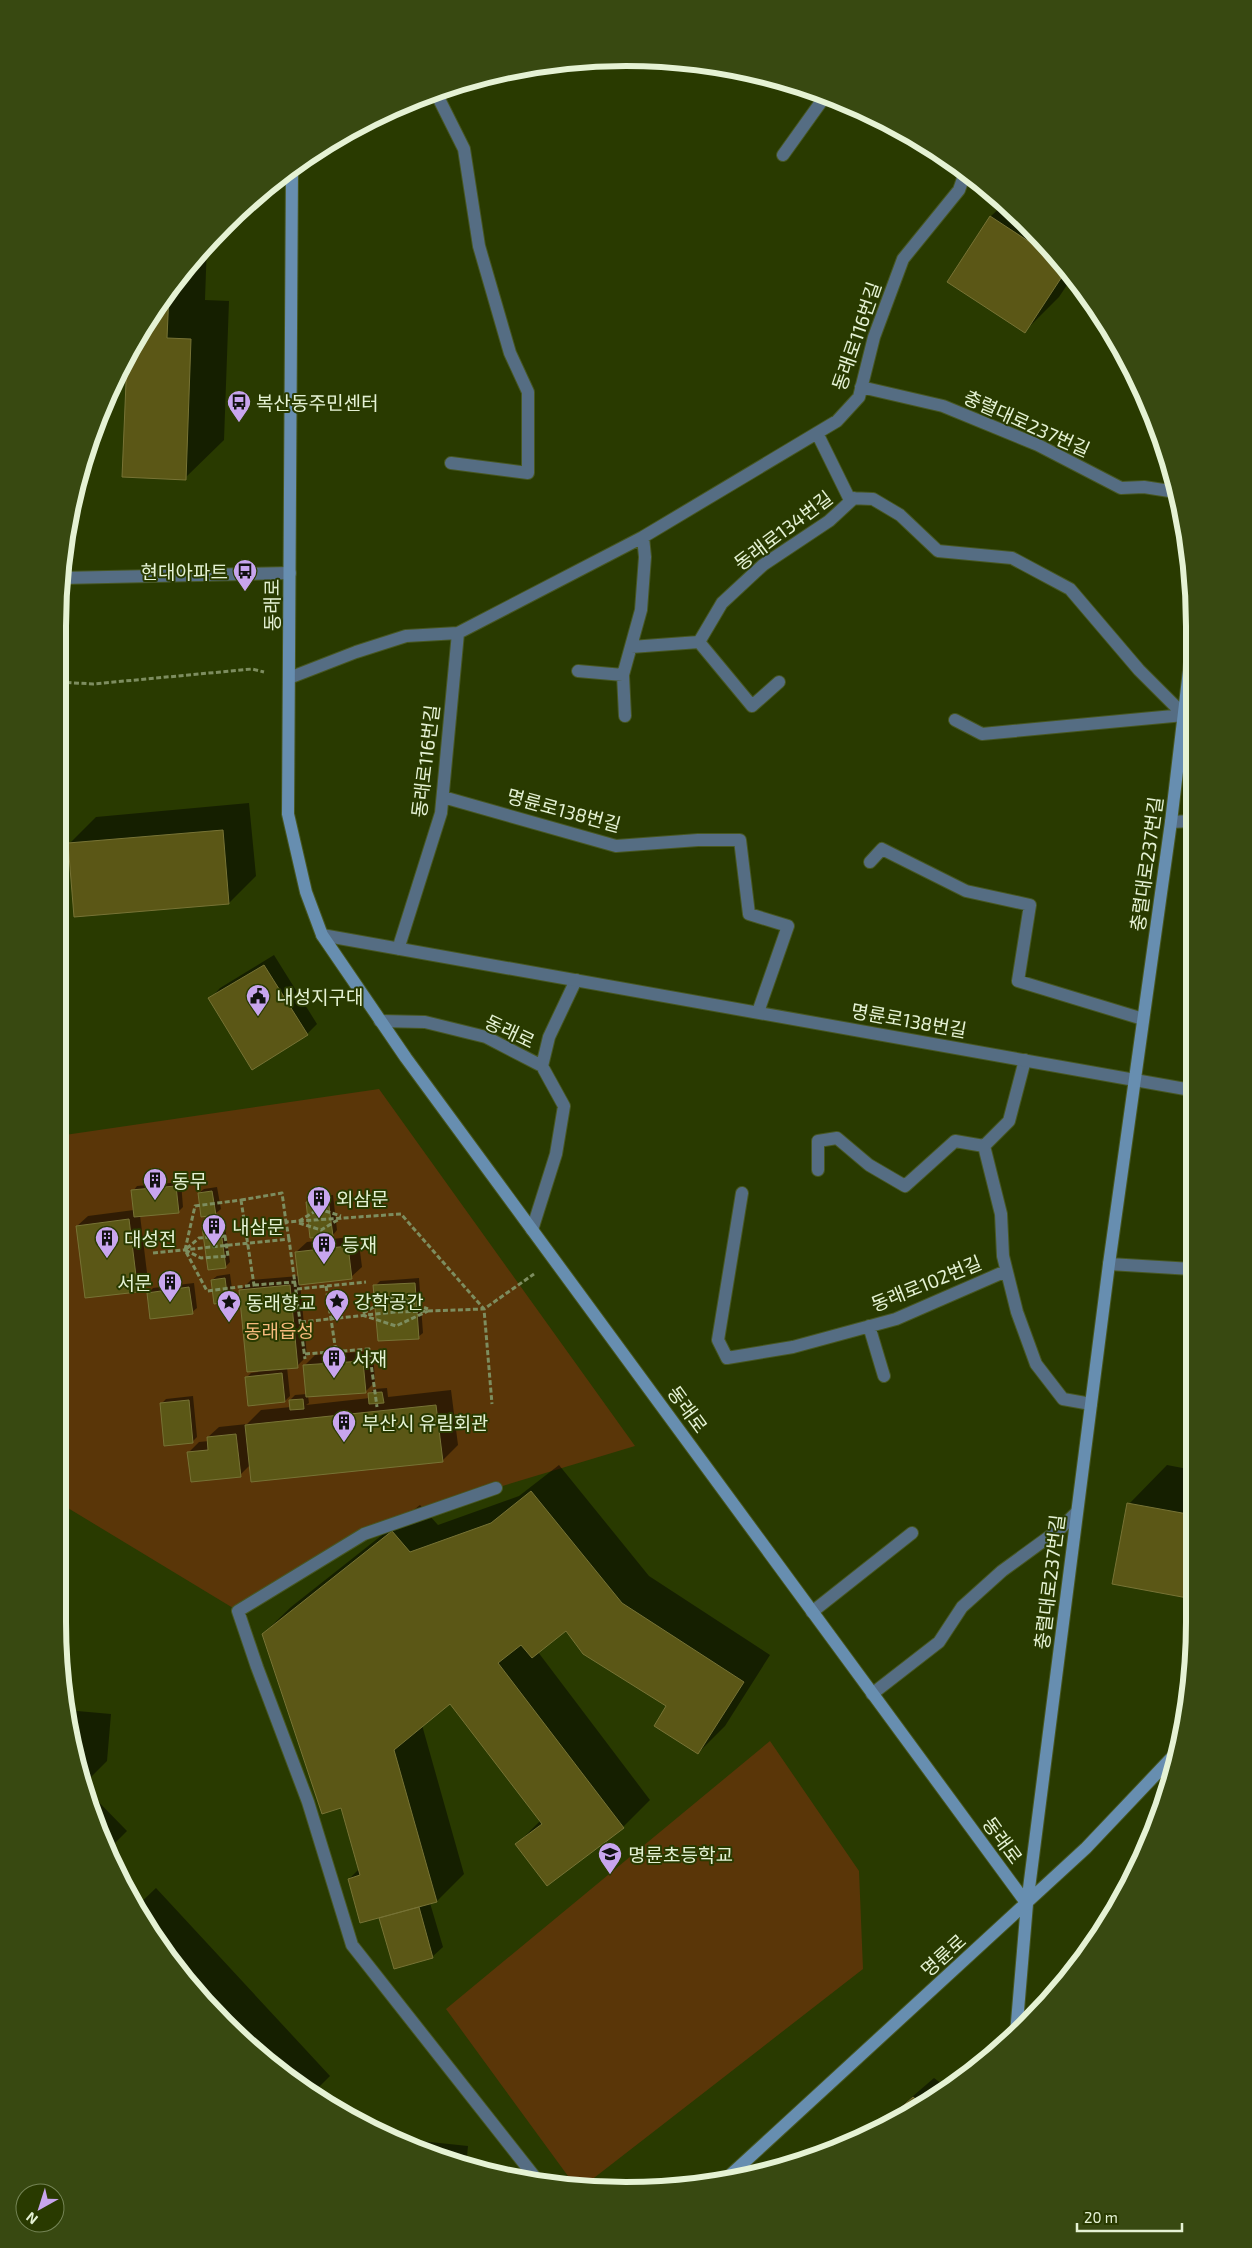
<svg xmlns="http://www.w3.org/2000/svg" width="1252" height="2248" viewBox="0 0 1252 2248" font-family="'Exo 2','Noto Sans KR',sans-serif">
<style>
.green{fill:#5a3608}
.shadow{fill:#0007}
.building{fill:#5b5716;stroke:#777335}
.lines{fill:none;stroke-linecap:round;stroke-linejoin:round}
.lane-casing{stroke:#475722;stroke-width:14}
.street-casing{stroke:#475722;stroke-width:14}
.secondary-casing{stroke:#475722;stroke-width:14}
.path{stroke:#7d8d5f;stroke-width:3;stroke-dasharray:5 2.5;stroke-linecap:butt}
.lane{stroke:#556d83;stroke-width:12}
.street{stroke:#556d83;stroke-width:12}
.secondary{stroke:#678eb0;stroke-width:12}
.labels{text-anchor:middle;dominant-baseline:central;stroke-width:4;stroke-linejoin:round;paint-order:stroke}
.street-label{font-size:19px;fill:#e5f2d4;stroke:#293a00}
.poi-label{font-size:19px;fill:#e5f2d4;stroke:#293a00;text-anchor:start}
.park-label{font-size:19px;fill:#f5b97c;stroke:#293a00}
.rim{fill:none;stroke:#e5f2d4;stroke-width:6}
</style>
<rect width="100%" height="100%" fill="#293a00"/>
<path class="green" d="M379,1089L635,1446L496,1488L364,1534L238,1611L58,1502V1136Z
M770,1741L859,1871L863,1969L581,2188L576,2187L446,2009Z"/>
<path class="shadow" d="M1005,203L1071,279L1059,297L1025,331L949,282L991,216Z
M207,243L205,300L229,301L224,440L185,478L123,476L128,355L134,342L198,251Z
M249,803L256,876L229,903L69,844L96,817Z
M274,955L317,1024L307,1034L210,999L220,988Z
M181,1182L183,1207L178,1212L140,1215L148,1281L137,1291L77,1226L88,1216L134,1210L133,1191L137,1186Z
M217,1187L221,1209L216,1213L199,1193L204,1189Z
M333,1195L337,1230L333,1235L307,1202L312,1197Z
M224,1220L230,1262L225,1267L203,1227L208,1222Z
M358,1236L362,1267L351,1277L300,1283L307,1356L297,1366L287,1367L290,1396L285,1401L246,1378L251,1373L258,1372L240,1291L251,1280L299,1276L296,1252L307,1242Z
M230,1274L233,1296L228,1301L212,1280L217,1276Z
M419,1278L423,1333L418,1337L375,1286L380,1281Z
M194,1283L197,1308L192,1312L148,1293L153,1288Z
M373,1351L375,1382L365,1392L308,1396L309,1403L306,1405L370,1398V1394L374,1389L387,1388L388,1397L451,1390L458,1445L442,1461L250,1465L240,1475L189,1452L199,1442L209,1441L208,1437L219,1427L247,1424L261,1410L291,1407L290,1400L295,1395L307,1394L305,1365L315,1355Z
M193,1396L197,1437L192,1442L161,1404L166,1399Z
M559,1465L649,1576L770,1655L725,1726L698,1753L667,1706L566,1630L538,1652L650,1800L623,1827L517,1844L541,1820L450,1702L422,1725L464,1874L437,1901L430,1903L443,1947L432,1957L381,1919L384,1916L349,1879L360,1868L342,1806L263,1634L291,1607L420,1505L438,1525L519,1496Z
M1167,1465L1193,1470L1192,1598L1129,1504Z
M66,1710L111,1714L107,1761L87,1781L86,1789L127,1831L108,1850L88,1805L68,1733Z
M156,1888L330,2076L311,2095L251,2049L175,1968L135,1908Z
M934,2078L949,2089L870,2133Z
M392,2138L468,2146L466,2167L408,2147Z"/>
<path class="building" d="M990,216L1051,256L1065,272L1025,333L947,282Z
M169,293L167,338L191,339L186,480L122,477L127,359L134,342Z
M223,830L229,904L74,917L68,843Z
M264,965L308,1035L252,1070L208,998Z
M176,1186L179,1213L134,1217L131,1190Z
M212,1191L216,1215L201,1217L198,1193Z
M328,1199L333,1236L310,1238L306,1202Z
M129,1219L138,1292L85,1298L76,1226Z
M220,1224L226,1268L208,1270L202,1227Z
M348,1246L352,1279L299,1285L295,1252Z
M225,1278L228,1302L214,1304L211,1280Z
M415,1283L419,1339L378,1341L373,1285Z
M290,1285L298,1368L247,1372L239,1290Z
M189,1287L193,1314L150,1319L147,1293Z
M363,1361L366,1393L306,1397L303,1365Z
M282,1373L285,1402L248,1406L245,1377Z
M382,1392L384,1403L369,1404L368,1393Z
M303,1399L304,1409L290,1410L289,1400Z
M189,1400L193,1443L164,1446L160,1403Z
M436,1405L443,1462L251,1482L245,1425Z
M236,1434L241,1477L191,1482L187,1452L208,1450L207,1437Z
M531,1491L622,1603L744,1682L698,1754L654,1726L666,1706L583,1654L566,1631L532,1658L521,1645L498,1663L624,1828L547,1886L515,1844L542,1824L450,1704L394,1750L437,1902L360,1923L348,1879L360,1875L341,1808L322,1814L262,1634L392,1531L410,1552L491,1523Z
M1127,1503L1193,1515V1599L1112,1584Z
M419,1907L433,1958L394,1969L379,1918Z
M913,2097L923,2105L874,2131Z"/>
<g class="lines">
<g class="lane-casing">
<path id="lane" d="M861,387L943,406L1038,445L1121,488L1144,487L1176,492
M817,433L849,498L873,499L900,515L938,551L1012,558L1070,589L1139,670L1184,715
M61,578L290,573
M631,647L699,642
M578,671L623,675
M289,678L356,652L406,636L458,633
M779,682L752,706L699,642L722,603L763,565L829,521L854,498
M625,716L623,675L641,610L645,557L643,537
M955,720L982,734L1184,715
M443,797L616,846L698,840H740L749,914L788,926L758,1012
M870,862L882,849L966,891L1030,905L1018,981L1143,1019
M400,949V943L441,813L458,633L643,537L837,421L859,397L874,337L903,259L959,190L965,173
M380,1021L425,1022L486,1037L542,1066L564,1106L556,1154L532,1230
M542,1066L549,1037L576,980
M984,1146L1001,1214L1003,1256L1017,1312L1036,1364L1063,1399L1091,1404
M818,1170V1141L837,1138L869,1165L905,1186L955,1141L984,1146L1009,1121L1025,1060
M742,1193L718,1340L727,1358L793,1347L896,1319L1006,1271
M1109,1264L1192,1269
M869,1326L884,1376
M496,1488L364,1534L238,1611L257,1667L308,1802L352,1945L538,2181
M812,1612L912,1533
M872,1694L939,1642L962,1607L1002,1571L1061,1528L1077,1512"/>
</g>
<g class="street-casing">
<path id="street" d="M436,93L464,149L479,246L510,353L528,392V473L451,463
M783,155L826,95
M1171,822L1191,821
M322,935L1191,1090"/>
</g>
<g class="secondary-casing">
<path id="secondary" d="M292,167L288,814L306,892L322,935L406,1058L1027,1904L1016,2034
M1027,1904L1109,1264L1171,822L1190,662
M726,2179L1086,1848L1178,1751"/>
</g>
<path class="path" d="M59,682L93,684L252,669L264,672
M241,1200L254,1285L207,1291L185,1250L195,1206Z
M241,1200L282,1193L286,1222
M299,1221L319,1209L341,1216
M299,1223L321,1230L341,1218
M225,1236L228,1256L201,1258L185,1250L199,1238Z
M289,1239L286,1222L401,1214L484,1309L492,1404
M153,1253L289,1239L305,1359
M254,1285L296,1282
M326,1286L336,1352
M297,1289L366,1282
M363,1313L394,1296L428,1309
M362,1315L396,1326L428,1311
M301,1322L395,1312L484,1309L534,1274
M305,1354L369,1349L377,1407"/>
<use href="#lane" class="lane"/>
<use href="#street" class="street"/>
<use href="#secondary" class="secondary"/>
</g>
<defs>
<g id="bus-pin" transform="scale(1.25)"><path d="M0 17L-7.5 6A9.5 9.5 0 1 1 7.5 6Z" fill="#c8a5ee" stroke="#293a00"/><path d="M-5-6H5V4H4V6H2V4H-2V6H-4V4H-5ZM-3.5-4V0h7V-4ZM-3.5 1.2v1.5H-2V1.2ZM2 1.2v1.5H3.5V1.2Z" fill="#111"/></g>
<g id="civic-pin" transform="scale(1.25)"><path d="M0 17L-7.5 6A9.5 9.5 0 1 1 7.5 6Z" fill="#c8a5ee" stroke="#293a00"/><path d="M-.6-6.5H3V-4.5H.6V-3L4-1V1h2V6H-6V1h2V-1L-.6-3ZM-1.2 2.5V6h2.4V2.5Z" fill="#111"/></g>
<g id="building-pin" transform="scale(1.25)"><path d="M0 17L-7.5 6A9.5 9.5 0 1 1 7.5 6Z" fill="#c8a5ee" stroke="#293a00"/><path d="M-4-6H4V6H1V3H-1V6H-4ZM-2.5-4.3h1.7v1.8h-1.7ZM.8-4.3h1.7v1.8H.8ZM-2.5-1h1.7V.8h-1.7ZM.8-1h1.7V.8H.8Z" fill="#111"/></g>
<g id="sight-pin" transform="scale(1.25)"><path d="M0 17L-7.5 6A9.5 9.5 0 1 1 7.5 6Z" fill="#c8a5ee" stroke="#293a00"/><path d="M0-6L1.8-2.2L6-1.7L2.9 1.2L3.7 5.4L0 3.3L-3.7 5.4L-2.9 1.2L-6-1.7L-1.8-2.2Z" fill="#111"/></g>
<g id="school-pin" transform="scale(1.25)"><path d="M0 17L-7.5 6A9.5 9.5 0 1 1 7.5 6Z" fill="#c8a5ee" stroke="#293a00"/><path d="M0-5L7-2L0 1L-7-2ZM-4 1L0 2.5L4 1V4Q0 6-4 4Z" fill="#111"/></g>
</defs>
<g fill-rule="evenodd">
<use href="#bus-pin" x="239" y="402"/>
<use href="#bus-pin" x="245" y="571"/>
<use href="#civic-pin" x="258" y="996"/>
<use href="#building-pin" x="155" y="1180"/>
<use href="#building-pin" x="319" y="1198"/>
<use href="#building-pin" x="214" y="1226"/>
<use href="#building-pin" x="107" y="1238"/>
<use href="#building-pin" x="324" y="1244"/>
<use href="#building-pin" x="170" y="1282"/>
<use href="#sight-pin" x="337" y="1301"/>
<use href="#sight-pin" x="229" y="1302"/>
<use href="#building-pin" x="334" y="1358"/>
<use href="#building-pin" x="344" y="1422"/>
<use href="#school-pin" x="610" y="1854"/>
</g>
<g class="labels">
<g class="street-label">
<text transform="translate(856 336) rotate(-71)">동래로116번길</text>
<text transform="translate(1027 423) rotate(24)">충렬대로237번길</text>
<text transform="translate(783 530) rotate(-37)">동래로134번길</text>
<text transform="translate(271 605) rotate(-90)">동래로</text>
<text transform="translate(425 761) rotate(-83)">동래로116번길</text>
<text transform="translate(564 810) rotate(15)">명륜로138번길</text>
<text transform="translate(1146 864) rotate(-82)">충렬대로237번길</text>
<text transform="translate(909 1020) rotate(10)">명륜로138번길</text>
<text transform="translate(510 1031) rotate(25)">동래로</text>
<text transform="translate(926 1283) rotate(-22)">동래로102번길</text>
<text transform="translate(688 1409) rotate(54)">동래로</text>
<text transform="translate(1049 1582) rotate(-83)">충렬대로237번길</text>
<text transform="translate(1003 1840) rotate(54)">동래로</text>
<text transform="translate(943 1955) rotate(-42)">명륜로</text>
</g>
<g class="poi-label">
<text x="256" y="402">복산동주민센터</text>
<text x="228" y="571" text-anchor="end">현대아파트</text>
<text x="276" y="996">내성지구대</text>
<text x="172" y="1180">동무</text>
<text x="336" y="1198">외삼문</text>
<text x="232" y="1226">내삼문</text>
<text x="124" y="1238">대성전</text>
<text x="342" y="1244">등재</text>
<text x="152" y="1282" text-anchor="end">서문</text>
<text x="354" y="1301">강학공간</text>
<text x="246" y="1302">동래향교</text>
<text x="352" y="1358">서재</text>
<text x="362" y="1422">부산시 유림회관</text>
<text x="628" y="1854">명륜초등학교</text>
</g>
<g class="park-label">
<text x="279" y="1330">동래읍성</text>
</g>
</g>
<path d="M0 0H1252V2248H0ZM626 66H626A560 560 0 0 1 1186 626V1622A560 560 0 0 1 626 2182H626A560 560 0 0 1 66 1622V626A560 560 0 0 1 626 66Z" fill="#384911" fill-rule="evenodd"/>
<path class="rim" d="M626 66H626A560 560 0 0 1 1186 626V1622A560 560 0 0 1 626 2182H626A560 560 0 0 1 66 1622V626A560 560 0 0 1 626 66Z"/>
<g transform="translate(40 2208) rotate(219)"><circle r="24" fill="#293a00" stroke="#748455"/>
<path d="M0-4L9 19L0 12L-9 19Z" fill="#c8a5ee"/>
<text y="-8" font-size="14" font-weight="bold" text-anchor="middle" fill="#e5f2d4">N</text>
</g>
<path d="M1077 2223v8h105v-8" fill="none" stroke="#e5f2d4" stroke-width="2.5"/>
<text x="1084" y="2223" font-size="15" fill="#e5f2d4" stroke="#293a00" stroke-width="4" paint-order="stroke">20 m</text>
</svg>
